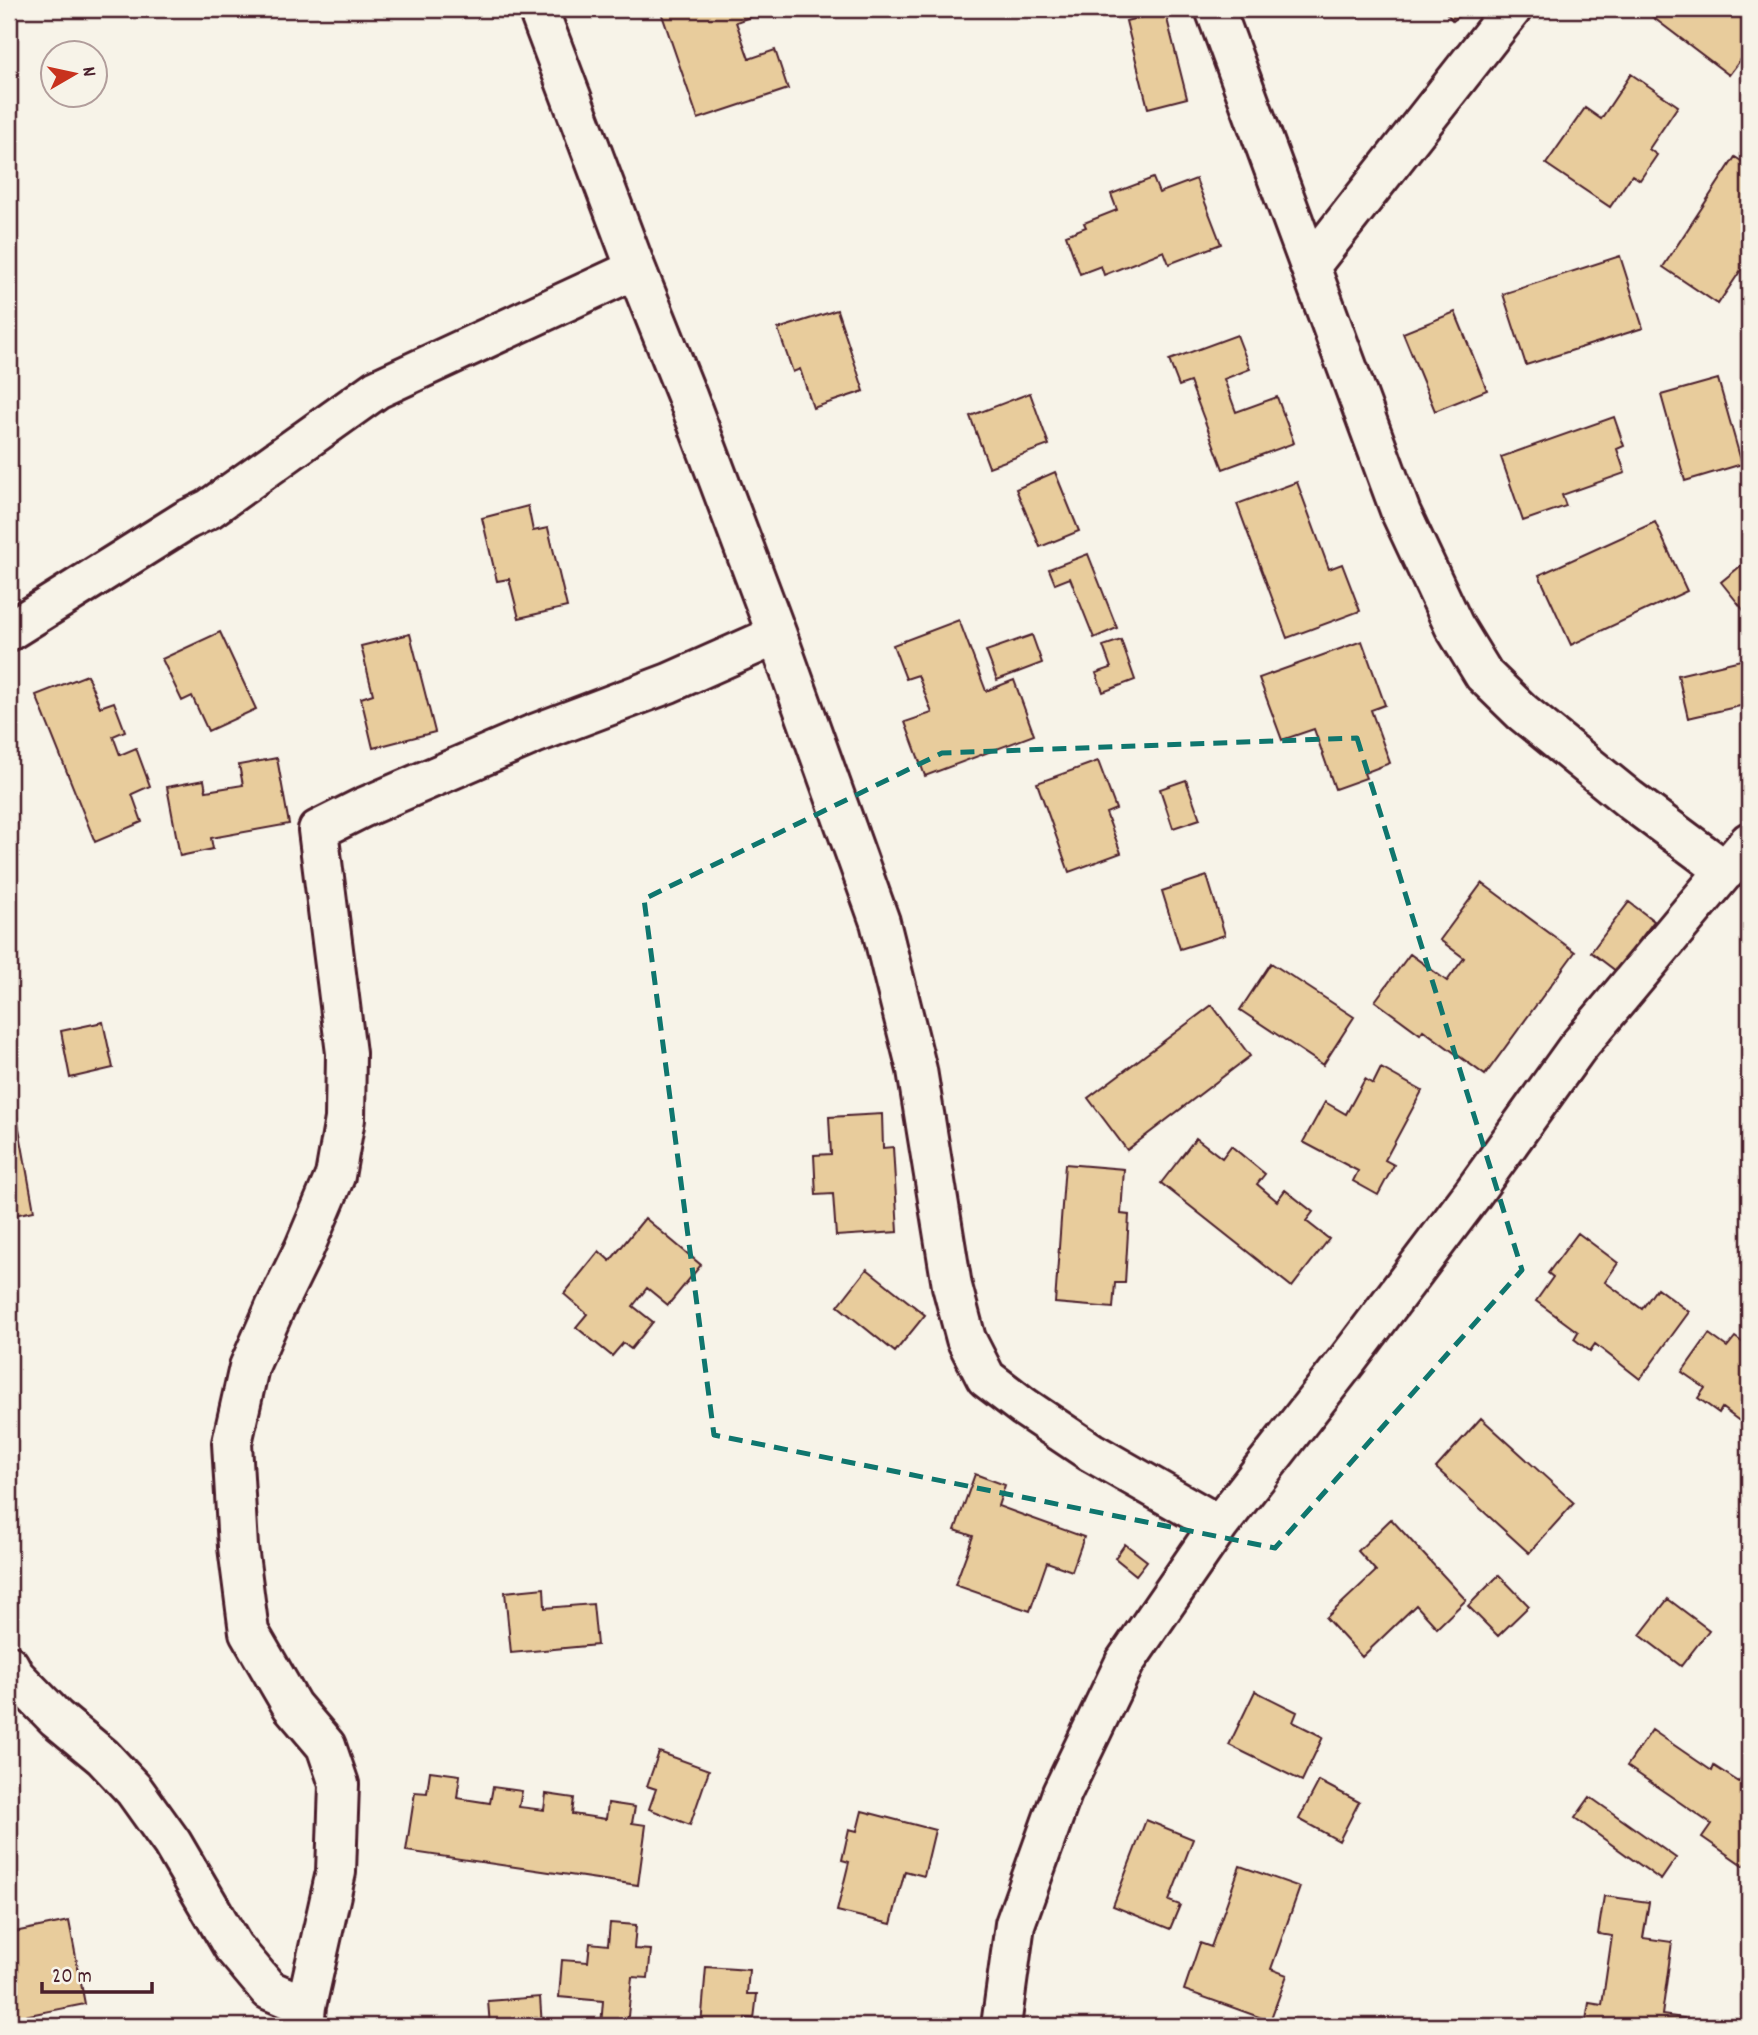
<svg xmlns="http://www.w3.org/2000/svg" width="1758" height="2035" viewBox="0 0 1758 2035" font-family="Dekko,sans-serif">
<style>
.building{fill:#e8cc9c;stroke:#4a1f2b;stroke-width:2}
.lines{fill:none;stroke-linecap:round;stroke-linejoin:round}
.minor-casing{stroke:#4a1f2b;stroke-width:44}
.minor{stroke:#f7f3e8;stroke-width:38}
.marked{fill:none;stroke:#0f766e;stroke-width:5;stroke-dasharray:14 9;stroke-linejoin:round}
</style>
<rect width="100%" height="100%" fill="#f7f3e8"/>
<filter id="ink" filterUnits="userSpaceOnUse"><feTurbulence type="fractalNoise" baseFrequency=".0143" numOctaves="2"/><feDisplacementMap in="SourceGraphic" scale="14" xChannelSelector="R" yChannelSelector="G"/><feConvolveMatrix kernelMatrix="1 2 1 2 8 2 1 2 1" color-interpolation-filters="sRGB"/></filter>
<g filter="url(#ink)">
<path class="building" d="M660,9H757L759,14L736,22L749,59L775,50L788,89L698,119Z
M1443,9H1468L1453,21Z
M1642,9H1749V57L1745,54L1729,75Z
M1165,11L1187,98L1148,108L1126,21Z
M1631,74L1678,106L1649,149L1657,155L1640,180L1632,175L1610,207L1546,164L1585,108L1601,119Z
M1735,157L1749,166V258L1718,304L1663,267Z
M1153,178L1159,193L1196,179L1221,244L1169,264L1164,251L1104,275L1101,266L1080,274L1066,235L1086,227L1084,223L1117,210L1111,194Z
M1620,256L1643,328L1526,365L1503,294Z
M837,310L864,391L813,408L800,369L793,372L778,329Z
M1455,312L1487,390L1435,411L1403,333Z
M1237,335L1250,369L1224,379L1236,412L1277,397L1294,443L1223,469L1190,382L1179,386L1169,360Z
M1718,379L1742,464L1685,481L1661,395Z
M1030,393L1049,445L989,467L970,416Z
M1614,417L1624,446L1617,449L1625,473L1562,495L1566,506L1523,521L1501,457Z
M1055,472L1079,531L1040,547L1016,489Z
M1297,482L1329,569L1342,564L1360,611L1287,638L1237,504Z
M528,506L533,531L548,528L567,607L519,618L509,579L497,581L482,518Z
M1655,522L1687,591L1571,645L1539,575Z
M1088,554L1117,628L1094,638L1070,578L1055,584L1049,569Z
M1749,559V617L1721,582Z
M959,620L986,691L1014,680L1034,735L925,776L905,722L932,713L918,675L906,679L893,645Z
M220,632L256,709L208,731L192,696L182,701L162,659Z
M410,634L435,732L373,748L361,698L373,694L361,646Z
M1032,635L1042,663L997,680L986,651Z
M1121,640L1135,680L1103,692L1096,673L1111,668L1103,646Z
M1362,641L1385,705L1371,710L1390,763L1364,773L1366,778L1335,789L1314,729L1282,740L1259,678Z
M1749,658V704L1688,718L1678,675Z
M87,675L100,707L114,702L125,731L113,736L120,755L136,748L150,786L132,794L142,822L95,842L36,695Z
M277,758L289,824L211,838L213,849L180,856L167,787L204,780L206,791L243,785L239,765Z
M1098,761L1116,809L1106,813L1121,853L1069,872L1037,783Z
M1186,780L1200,819L1173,828L1160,789Z
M1207,876L1225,935L1180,949L1162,891Z
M1482,883L1575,952L1485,1075L1423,1030L1420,1034L1375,1001L1410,954L1447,981L1464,958L1440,940Z
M1629,902L1654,921L1616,971L1591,952Z
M1271,963L1354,1017L1323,1065L1240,1010Z
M1212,1005L1250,1056L1127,1150L1088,1098Z
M103,1022L113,1068L70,1078L61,1031Z
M1381,1068L1422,1091L1385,1160L1394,1165L1378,1195L1353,1181L1358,1171L1303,1142L1325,1102L1346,1114L1365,1079L1373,1084Z
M882,1114L883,1148L893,1147L898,1232L836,1236L833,1194L816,1195L814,1155L831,1154L829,1117Z
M17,1117L34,1211L9,1216V1118Z
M1196,1138L1222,1158L1231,1146L1265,1174L1257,1184L1277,1201L1285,1190L1313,1212L1306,1221L1329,1239L1292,1287L1161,1183Z
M1065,1164L1124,1169L1121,1214L1129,1215L1125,1283H1115L1113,1308L1055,1303Z
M645,1218L701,1265L668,1305L647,1288L633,1306L653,1322L631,1349L623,1343L612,1356L576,1327L587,1314L564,1294L599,1251L610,1261Z
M1578,1233L1618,1263L1605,1282L1642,1309L1657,1288L1689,1312L1640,1379L1595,1344L1590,1351L1574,1339L1578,1332L1536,1301L1553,1277L1548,1273Z
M867,1269L925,1315L895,1352L838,1306Z
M1709,1334L1727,1347L1735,1337L1749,1347V1419L1745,1425L1722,1408L1719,1413L1698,1398L1705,1388L1682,1372Z
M1481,1418L1574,1503L1529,1553L1436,1468Z
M975,1474L1005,1485L998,1506L1084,1537L1072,1571L1047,1562L1030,1611L955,1585L973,1536L955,1530Z
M1391,1519L1466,1600L1437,1628L1416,1605L1362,1657L1326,1618L1376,1571L1358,1551Z
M1125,1544L1147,1561L1136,1575L1115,1558Z
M1499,1575L1529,1606L1498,1636L1468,1606Z
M544,1588L545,1608L593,1604L597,1645L511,1653L505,1592Z
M1668,1599L1709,1630L1681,1666L1640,1635Z
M1255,1691L1297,1712L1293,1722L1323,1737L1302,1781L1229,1745Z
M1652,1730L1712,1771L1714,1766L1739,1782L1745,1773L1749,1777V1859L1744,1866L1702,1837L1711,1824L1627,1766Z
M659,1752L709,1770L690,1825L649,1809L656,1789L647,1786Z
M430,1771L460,1775L457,1798L490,1803L493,1787L522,1791L519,1807L544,1810L546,1794L574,1798L572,1814L606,1819L608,1803L635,1807L632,1823L646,1825L638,1885L406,1851L415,1792L427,1793Z
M1319,1781L1359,1802L1339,1841L1299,1819Z
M1590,1797L1676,1858L1661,1880L1575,1818Z
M862,1811L935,1830L924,1876L905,1871L891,1924L837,1911L849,1862L842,1860L849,1829L857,1831Z
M1146,1820L1193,1839L1169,1901L1180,1905L1170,1929L1113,1906Z
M1240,1866L1300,1887L1271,1969L1287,1975L1270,2021L1184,1990L1200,1943L1211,1947Z
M1604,1896L1649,1902L1643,1938L1672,1942L1662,2015L1684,2018L1683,2026H1585L1589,2003L1602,2005L1612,1936L1598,1934Z
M69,1921L85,2004L9,2019V1933Z
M610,1923L636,1925L634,1949L651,1950L648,1978L632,1977L627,2026H601L603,2001L559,1997L562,1960L588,1962L590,1943L608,1945Z
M706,1967L749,1970L747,1994H757L754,2019L745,2018L744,2026H701Z
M540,1997L542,2026H490L488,2001Z"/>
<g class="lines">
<g class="minor-casing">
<path id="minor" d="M538,9L636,269L687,396L777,635L880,922L917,1070L952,1286L966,1339L986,1378L1024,1407L1091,1452L1219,1525
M1215,9L1401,513L1454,626L1484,675L1522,712L1629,799L1726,871
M1311,265L1512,9
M9,631L186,520L209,509L377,389L636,269
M9,1665L15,1676L56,1718L103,1757L134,1790L172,1843L233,1947L269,1990L306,2006
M304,2026L306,2006L336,1872L339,1784L326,1746L292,1706L249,1632L238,1547L232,1443L249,1367L275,1308L304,1249L335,1176L345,1119L346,1053L318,830L362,808L534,734L669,683L777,635
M1001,2026L1015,1924L1062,1793L1125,1662L1219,1525L1349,1358L1471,1196L1577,1048L1749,842"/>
</g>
<use href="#minor" class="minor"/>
</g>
</g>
<path class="marked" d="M1357,738L1522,1270L1275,1548L714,1435L644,899L942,753Z"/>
<rect width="1758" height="2035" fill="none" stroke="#f7f3e8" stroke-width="35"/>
<rect x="18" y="18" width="1723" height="2000" fill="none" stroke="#4a1f2b" stroke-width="2.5" filter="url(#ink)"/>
<g transform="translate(74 74) rotate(81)"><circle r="33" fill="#f7f3e8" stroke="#b29e9c" stroke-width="2"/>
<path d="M0-5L12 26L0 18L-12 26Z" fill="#c8321e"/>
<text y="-10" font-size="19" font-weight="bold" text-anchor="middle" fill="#4a1f2b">N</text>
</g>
<path d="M42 1982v10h110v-10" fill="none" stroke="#4a1f2b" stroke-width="3.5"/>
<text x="52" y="1982" font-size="21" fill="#4a1f2b" stroke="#f7f3e8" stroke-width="5" paint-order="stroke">20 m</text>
</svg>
